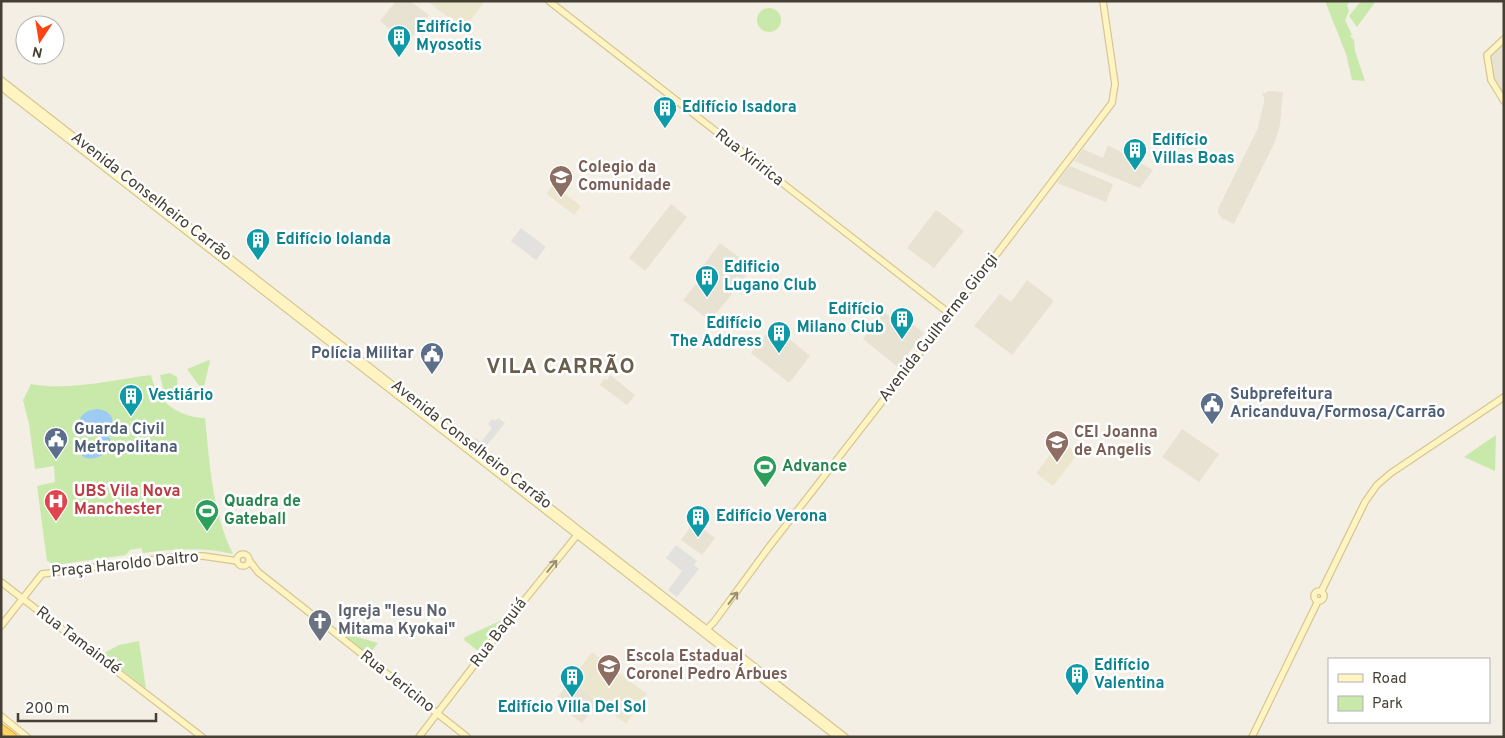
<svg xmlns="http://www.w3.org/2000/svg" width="1505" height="738" viewBox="0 0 1505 738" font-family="Overpass,sans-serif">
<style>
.residential{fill:#e7e2d2}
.education{fill:#ede6ce}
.green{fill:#c9e9ab}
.parking{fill:#e3e1dd}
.water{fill:#9ecbf2}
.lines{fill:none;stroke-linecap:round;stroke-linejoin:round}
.secondary-casing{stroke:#d5c792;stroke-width:8}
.highway-casing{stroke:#e2ab2f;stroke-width:9}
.secondary{stroke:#fff4c2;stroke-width:5.5}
.highway{stroke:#ffd463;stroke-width:7}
.oneway{stroke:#999074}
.labels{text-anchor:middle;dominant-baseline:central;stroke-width:5;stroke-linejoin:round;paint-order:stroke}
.culture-label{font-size:16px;font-weight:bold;fill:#0d838f;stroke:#fff;text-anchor:start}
.street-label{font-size:16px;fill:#453f34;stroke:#fff}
.education-label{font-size:16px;font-weight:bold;fill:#785e54;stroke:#fff;text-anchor:start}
.service-label{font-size:16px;font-weight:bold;fill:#4e5e75;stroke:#fff;text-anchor:start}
.leisure-label{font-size:16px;font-weight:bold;fill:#27864d;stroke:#fff;text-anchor:start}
.health-label{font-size:16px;font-weight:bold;fill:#be3a42;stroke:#fff;text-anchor:start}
.worship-label{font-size:16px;font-weight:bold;fill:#5b616d;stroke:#fff;text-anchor:start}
.district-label{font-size:21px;font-weight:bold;letter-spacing:1px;fill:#685e4b;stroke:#fff}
</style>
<rect width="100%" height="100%" fill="#f3efe4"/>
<path class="residential" d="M396,1H410L429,15L407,43L380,21Z
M1504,43V96L1495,82L1490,55Z
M1269,91L1283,92L1280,125L1275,142L1234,224L1222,218L1218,213V209L1257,130L1264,102V97L1262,94Z
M1108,145L1153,170L1140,188L1074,161L1083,149L1103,158Z
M1070,166L1113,184L1106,202L1057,183Z
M671,204L687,217L645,271L629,258Z
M935,211H938L964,231L934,268L907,248Z
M720,243L752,267L742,280L737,276L726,290L732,294L710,321L683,300L704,274L700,270Z
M1027,280L1053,300V302L1013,354H1011L974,326L1000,294L1011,302Z
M884,312L894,320L900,314L924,333L898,367L863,339Z
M773,326L810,356L790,382H788L751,353Z
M610,375L635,395L627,405L600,385L604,379L607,380Z
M1182,429L1219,454L1199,482L1162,457Z
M694,522L715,538L702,555L681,540Z
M571,680L598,702L582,723L554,702Z"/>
<path class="education" d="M427,1H484V2L466,27H461Z
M553,185L581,206L574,215L548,195L547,193Z
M1061,440L1078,454L1053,486L1037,474V472Z
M592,652L647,694L626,724L571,680Z"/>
<path class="green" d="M1325,1H1351L1347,5L1349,11L1345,20L1352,35L1350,36L1354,40L1355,51L1365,81L1352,80L1346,54Z
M1361,1H1376L1357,27L1349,16Z
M757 20a12 12 0 1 1 24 0a12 12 0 1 1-24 0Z
M209,360L210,361L203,391L187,369Z
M170,373L177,377L178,391L170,400L163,388L160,375Z
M151,375C157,402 178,417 205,418C210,465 212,512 233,554C202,547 174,549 143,553L141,548L130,550L126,555L55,565L47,561L37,486L55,482L54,466L35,469L29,424L23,400L31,384C69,391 112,380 151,375Z
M1496,435L1495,471L1464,457Z
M502,620L478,651L464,640L465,637Z
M345,634H347L378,643L368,656L344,637Z
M139,641L146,689L102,654L119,645Z"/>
<path class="parking" d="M521,228L546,247L536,260L511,241Z
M498,418L505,423L484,449L474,441L476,438L481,442L492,428L488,424L492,419L495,421Z
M676,545L697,561L694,565L699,569L677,597L668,590L682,571L666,558Z"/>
<path class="water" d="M97,409C107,410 116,416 111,426L106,429L100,425L95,424L86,431L82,429L79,424C79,414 88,410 97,409Z
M103,434L109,437L112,443C109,458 80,467 78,447L80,442L84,440L89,443H94Z"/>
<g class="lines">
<g class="secondary-casing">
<path id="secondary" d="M549,1L950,314
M1504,39L1487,55L1491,80L1504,101
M1,80L845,737
M1,87L837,737
M237 560a6 6 0 1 1 12 0a6 6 0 1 1-12 0Z
M249,560L258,572L467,737
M1,582L202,737
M1314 596a5 5 0 1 1 10 0a5 5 0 1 1-10 0Z
M1321,592L1365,502L1377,485L1391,473L1504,397
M1,626L42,574L180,556H203L237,561
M706,630L714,622L769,547L999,251L1112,103L1115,84L1103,1
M1,716L27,737
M419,737L518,608L578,534
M1252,737L1318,601"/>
</g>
<g class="highway-casing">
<path id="highway" d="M1,728L13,737"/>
</g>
<use href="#secondary" class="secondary"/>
<use href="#highway" class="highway"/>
</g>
<defs><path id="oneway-shaft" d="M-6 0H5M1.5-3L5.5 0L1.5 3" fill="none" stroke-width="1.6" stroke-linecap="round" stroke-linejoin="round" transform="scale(1.25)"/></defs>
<g class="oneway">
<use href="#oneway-shaft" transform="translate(552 566) rotate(-51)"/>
<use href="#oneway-shaft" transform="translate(733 598) rotate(-53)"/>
</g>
<defs>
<g id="building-pin" transform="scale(1.25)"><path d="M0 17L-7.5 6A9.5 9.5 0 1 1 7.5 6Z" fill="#0f9aa8" stroke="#fff"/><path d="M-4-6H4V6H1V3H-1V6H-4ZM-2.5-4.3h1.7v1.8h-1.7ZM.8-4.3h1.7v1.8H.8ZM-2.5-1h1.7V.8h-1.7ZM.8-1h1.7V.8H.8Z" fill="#fff"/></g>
<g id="school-pin" transform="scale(1.25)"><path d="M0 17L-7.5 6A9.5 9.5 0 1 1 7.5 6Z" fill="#8d6e63" stroke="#fff"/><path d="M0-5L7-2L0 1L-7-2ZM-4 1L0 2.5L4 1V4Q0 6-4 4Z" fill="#fff"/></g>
<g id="civic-pin" transform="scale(1.25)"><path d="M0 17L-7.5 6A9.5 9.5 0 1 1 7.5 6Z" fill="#5c6f8a" stroke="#fff"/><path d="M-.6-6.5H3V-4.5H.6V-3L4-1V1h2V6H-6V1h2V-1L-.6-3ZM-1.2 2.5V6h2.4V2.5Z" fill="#fff"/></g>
<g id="stadium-pin" transform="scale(1.25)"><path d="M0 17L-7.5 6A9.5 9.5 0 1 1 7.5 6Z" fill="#2e9e5b" stroke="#fff"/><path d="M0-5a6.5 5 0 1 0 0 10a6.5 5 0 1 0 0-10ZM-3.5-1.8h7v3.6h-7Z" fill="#fff"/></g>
<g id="hospital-pin" transform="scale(1.25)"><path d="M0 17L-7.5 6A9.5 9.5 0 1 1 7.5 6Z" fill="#e0444e" stroke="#fff"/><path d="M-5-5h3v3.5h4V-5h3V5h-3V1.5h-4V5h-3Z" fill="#fff"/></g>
<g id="church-pin" transform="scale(1.25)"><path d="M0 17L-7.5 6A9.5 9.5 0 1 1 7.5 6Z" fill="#6b7280" stroke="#fff"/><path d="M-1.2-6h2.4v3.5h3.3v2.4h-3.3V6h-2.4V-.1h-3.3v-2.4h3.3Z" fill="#fff"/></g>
</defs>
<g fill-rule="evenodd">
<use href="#building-pin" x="399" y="37"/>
<use href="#building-pin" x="665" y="108"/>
<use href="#building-pin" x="1135" y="150"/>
<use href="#school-pin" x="561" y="177"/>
<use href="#building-pin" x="258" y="240"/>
<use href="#building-pin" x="707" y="277"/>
<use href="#building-pin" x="902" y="319"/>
<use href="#building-pin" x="779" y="333"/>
<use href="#civic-pin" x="432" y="354"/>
<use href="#building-pin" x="131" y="396"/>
<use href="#civic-pin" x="1212" y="404"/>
<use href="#civic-pin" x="56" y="439"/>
<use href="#school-pin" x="1057" y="442"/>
<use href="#stadium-pin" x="765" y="467"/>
<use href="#hospital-pin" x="56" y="501"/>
<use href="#stadium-pin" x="207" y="511"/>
<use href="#building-pin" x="698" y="517"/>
<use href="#church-pin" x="320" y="621"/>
<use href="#school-pin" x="609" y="666"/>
<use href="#building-pin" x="1077" y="675"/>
<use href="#building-pin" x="572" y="677"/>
</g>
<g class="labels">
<g class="culture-label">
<text x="416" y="28">Edifício<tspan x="416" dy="18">Myosotis</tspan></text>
<text x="682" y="108">Edifício Isadora</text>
<text x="1152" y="141">Edifício<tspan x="1152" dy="18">Villas Boas</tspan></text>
<text x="276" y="240">Edifício Iolanda</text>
<text x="724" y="268">Edificio<tspan x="724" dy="18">Lugano Club</tspan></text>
<text x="884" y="310" text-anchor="end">Edifício<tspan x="884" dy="18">Milano Club</tspan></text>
<text x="762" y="324" text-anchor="end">Edifício<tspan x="762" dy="18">The Address</tspan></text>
<text x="148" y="396">Vestiário</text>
<text x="716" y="517">Edifício Verona</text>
<text x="1094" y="666">Edifício<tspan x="1094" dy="18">Valentina</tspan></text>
<text x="572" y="708" text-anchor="middle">Edifício Villa Del Sol</text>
</g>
<g class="street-label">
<text transform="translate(749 158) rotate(38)">Rua Xiririca</text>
<text transform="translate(151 197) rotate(38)">Avenida Conselheiro Carrão</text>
<text transform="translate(939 328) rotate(-52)">Avenida Guilherme Giorgi</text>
<text transform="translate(471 445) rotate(38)">Avenida Conselheiro Carrão</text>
<text transform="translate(125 565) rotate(-6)">Praça Haroldo Daltro</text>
<text transform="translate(499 633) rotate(-53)">Rua Baquiá</text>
<text transform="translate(78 641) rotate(37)">Rua Tamaindé</text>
<text transform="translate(397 682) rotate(38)">Rua Jericino</text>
</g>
<g class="education-label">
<text x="578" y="168">Colegio da<tspan x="578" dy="18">Comunidade</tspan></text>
<text x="1074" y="433">CEI Joanna<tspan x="1074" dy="18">de Angelis</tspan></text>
<text x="626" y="657">Escola Estadual<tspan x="626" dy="18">Coronel Pedro Árbues</tspan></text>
</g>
<g class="service-label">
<text x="414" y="354" text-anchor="end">Polícia Militar</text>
<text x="1230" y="395">Subprefeitura<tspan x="1230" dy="18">Aricanduva/Formosa/Carrão</tspan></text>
<text x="74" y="430">Guarda Civil<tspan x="74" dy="18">Metropolitana</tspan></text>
</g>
<g class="leisure-label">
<text x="782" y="467">Advance</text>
<text x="224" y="502">Quadra de<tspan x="224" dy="18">Gateball</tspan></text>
</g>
<g class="health-label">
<text x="74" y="492">UBS Vila Nova<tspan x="74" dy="18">Manchester</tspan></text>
</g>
<g class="worship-label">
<text x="338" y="612">Igreja "Iesu No<tspan x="338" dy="18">Mitama Kyokai"</tspan></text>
</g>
<g class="district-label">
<text x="561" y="367">VILA CARRÃO</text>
</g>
</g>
<rect width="1505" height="738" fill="none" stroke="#453f34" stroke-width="5"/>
<rect x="1328" y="658" width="162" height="65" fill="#ffffff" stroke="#b5b2ae"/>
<rect x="1338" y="674" width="25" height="8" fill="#fff4c2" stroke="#b5b2ae"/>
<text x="1372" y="683" font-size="15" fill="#453f34">Road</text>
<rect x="1338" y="696" width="25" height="15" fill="#c9e9ab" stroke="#b5b2ae"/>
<text x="1372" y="708" font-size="15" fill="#453f34">Park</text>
<g transform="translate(40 40) rotate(192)"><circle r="24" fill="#ffffff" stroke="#b5b2ae"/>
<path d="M0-4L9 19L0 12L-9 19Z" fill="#ff420f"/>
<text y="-8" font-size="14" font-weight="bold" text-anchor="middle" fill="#453f34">N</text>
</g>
<path d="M18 713v8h138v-8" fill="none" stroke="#453f34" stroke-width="2.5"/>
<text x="25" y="713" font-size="15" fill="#453f34" stroke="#ffffff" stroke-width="4" paint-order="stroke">200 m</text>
</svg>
